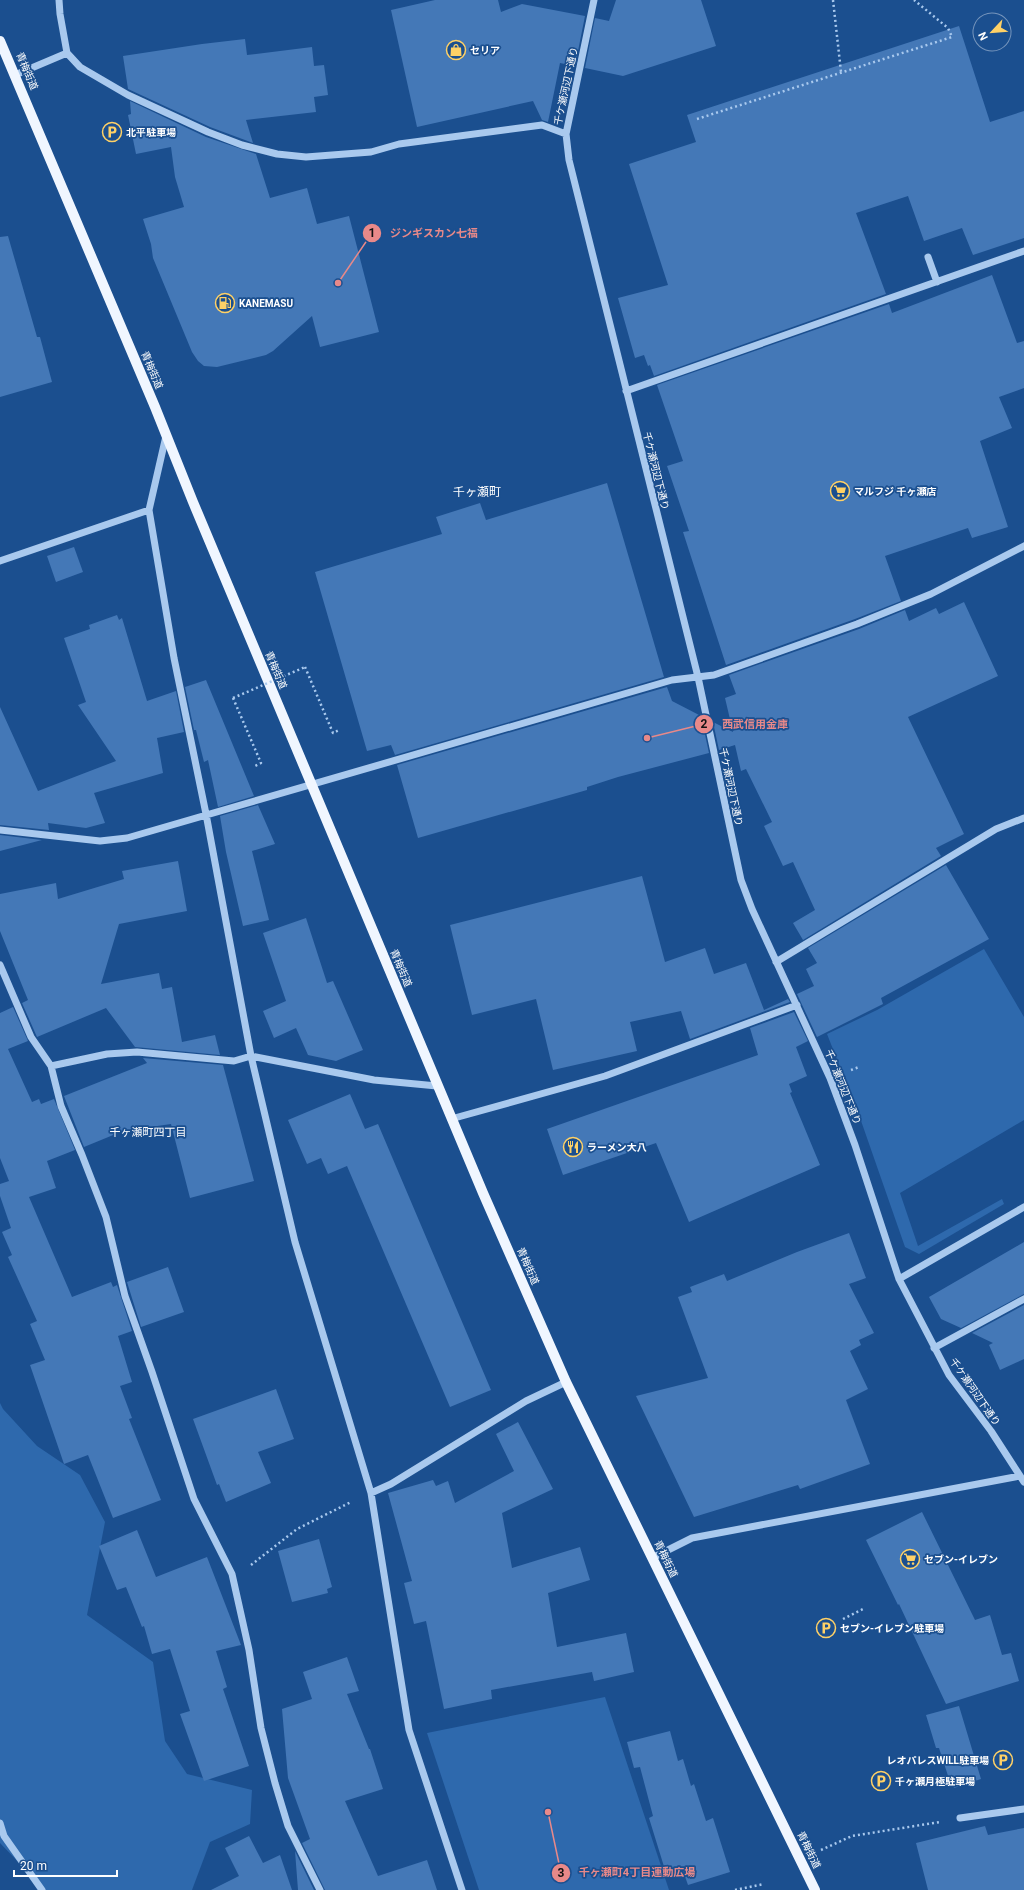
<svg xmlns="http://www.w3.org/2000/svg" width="1024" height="1890" viewBox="0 0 1024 1890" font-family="Roboto,'Noto Sans JP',sans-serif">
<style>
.green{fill:#2e69ad}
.building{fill:#4478b7}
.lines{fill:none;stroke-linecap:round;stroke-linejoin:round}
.path{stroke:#a9c9ee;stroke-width:2.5;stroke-dasharray:2 3;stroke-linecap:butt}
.minor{stroke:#a9c9ee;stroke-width:7}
.major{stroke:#f0f6ff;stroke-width:10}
.path-bridge{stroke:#a9c9ee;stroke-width:2.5;stroke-dasharray:2 3;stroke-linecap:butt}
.labels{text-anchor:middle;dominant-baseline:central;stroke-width:3.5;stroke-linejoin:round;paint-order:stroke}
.poi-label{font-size:10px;font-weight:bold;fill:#fff;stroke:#1b4f8f;text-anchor:start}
.street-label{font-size:10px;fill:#fff;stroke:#1b4f8f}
.neighbourhood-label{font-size:11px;fill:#fff;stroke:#1b4f8f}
.quarter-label{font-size:12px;fill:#fff;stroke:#1b4f8f}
.leader{fill:none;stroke:#e88989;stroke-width:1.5}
.callout-dot{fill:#e88989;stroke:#1b4f8f;stroke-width:1.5}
.mark-label{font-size:12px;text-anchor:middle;font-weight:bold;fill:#111}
.callout-label{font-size:11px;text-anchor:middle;font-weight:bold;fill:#e88989;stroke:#1b4f8f;stroke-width:3.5;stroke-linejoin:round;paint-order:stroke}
</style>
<rect width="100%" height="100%" fill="#1b4f8f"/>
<path class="green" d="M984,949L1024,1017V1120L900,1193L918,1246L1002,1199L1004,1204L919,1254L905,1247L859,1115L827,1034L877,1010Z
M0,1403L3,1409L37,1446L80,1475L105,1522L87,1615L153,1662L165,1741L187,1774L252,1790L250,1824L210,1842L192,1890H45L0,1843Z
M605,1697L669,1890H479L427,1733Z"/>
<path class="building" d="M435,0H498L501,12L522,4L585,16L575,66L560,63L548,122L542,120L533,101L417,127L391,10Z
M616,0H701L716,46L623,76L585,68L595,18L609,21Z
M959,26L990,122L1024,111V238L973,255L962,228L924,241L908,196L856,213L886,294L654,376L650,365L648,366L644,355L635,358L618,298L668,285L629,164L696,142L687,115Z
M245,39L247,55L312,47L314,66L324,65L328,95L314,97L316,112L246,120L253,143L210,127L128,89L123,56L202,44Z
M130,101L206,137L256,154L270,198L307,188L317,224L349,216L379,332L320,347L312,316L273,351L266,355L217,367L204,366L198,361L192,352L153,258L151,244L143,219L184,207L175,177L171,147L136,154L128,115L131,114Z
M8,236L37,337H40L52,382L0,397V237Z
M992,275L1017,343L1024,341V388L999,397L1012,428L980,441L1008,527L972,538L968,528L885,556L901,601L855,619L726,665L683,532L689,531L667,466L683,461L657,385L889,304L892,313Z
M607,483L664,677L395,755L391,745L367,751L315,572L442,534L436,517L480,503L486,520Z
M74,547L83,572L56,582L47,556Z
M964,602L998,676L908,717L964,834L936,848L941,856L803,940L793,923L815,910L793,862L783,866L764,826L772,822L746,769L741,771L735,745L719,750L713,722L733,732L725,698L736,694L729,675L859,629L905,610L909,621L936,608L939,614Z
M117,615L119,620L122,618L147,701L176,691L184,732L157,738L163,773L94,793L105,823L86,828L48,823L49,830L0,825V707L38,791L116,761L78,705L86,702L64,638L90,629L89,625Z
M206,680L254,796L218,807L208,760L204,762L196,730H194L185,687Z
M667,687L672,701L701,716L709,753L618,777L587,787V790L418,838L397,765Z
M258,805L275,844L252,851L269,920L243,926L226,852L220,816Z
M0,835L42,840L0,851Z
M178,861L187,911L119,924L101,984L159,973L162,989L172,987L182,1042L215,1035L220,1055L135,1047L106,1008L37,1037L22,1003L28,1000L0,931V894L56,883L58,899L124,879L122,871Z
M946,865L989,939L881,998L883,1004L817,1037L797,994L814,986L806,969L817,963L808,948Z
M642,876L665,962L705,948L714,974L746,963L764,1010L788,999L790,1002L690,1039L681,1011L630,1022L637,1051L553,1070L536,999L472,1015L450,925Z
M306,918L327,983L333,981L363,1050L336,1061L308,1055L296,1028L274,1038L263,1011L286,1001L263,933Z
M13,1007L28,1041L8,1049L32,1102L39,1099L41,1104L54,1099L75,1150L47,1161L56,1188L29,1197L72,1297L111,1282L113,1287L117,1285L132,1331L118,1336L132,1382L120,1386L132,1418L129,1419L161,1500L113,1518L88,1455L64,1464L30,1365L45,1360L30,1324L37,1321L8,1257L12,1255L2,1232L11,1228L0,1196V1184L9,1181L0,1158V1013Z
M794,1012L808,1041L796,1047L807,1076L789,1084L792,1092L790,1093L820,1165L689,1222L656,1143L563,1175L547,1129L758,1055L750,1028Z
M143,1058L223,1065L254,1181L190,1198L171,1124L123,1131L84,1147L64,1096L147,1063Z
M350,1094L365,1129L378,1124L491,1390L450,1407L347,1166L328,1174L321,1158L307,1164L288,1120Z
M849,1233L866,1278L849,1284L874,1333L859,1340L861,1345L850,1351L868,1389L846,1400L870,1464L800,1489L798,1485L694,1517L636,1396L708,1378L678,1297L692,1292L690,1287L724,1274L727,1281L797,1252Z
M1024,1242V1294L961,1328L941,1319L929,1297Z
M168,1267L184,1312L141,1327L127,1282Z
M1024,1305V1359L1000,1370L989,1345L993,1343L972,1333Z
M276,1389L294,1439L258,1452L271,1483L226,1502L219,1484L217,1485L193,1419Z
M518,1422L553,1489L502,1513L512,1568L580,1547L590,1580L548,1593L557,1647L626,1633L634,1672L594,1681L592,1672L491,1690L492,1699L444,1709L426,1621L414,1624L404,1583L412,1581L388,1493L433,1480L436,1486L448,1481L455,1503L514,1471L496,1434Z
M922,1512L975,1620L990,1615L1002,1655L1011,1653L1019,1681L946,1704L899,1604L898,1605L866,1540Z
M137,1530L156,1577L207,1557L241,1645L216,1651L227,1687L223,1689L249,1766L204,1781L180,1714L190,1711L170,1649L152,1654L144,1626L142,1627L126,1587L117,1590L99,1546Z
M319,1539L332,1587L327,1589L328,1593L292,1602L278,1551Z
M347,1657L359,1691L347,1694L369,1749H370L383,1789L345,1801L378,1876L427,1860L437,1890H325L302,1843L310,1839L288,1778L282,1709L312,1699L303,1672Z
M959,1706L981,1779L954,1788L952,1782H950L939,1748H936L926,1715Z
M670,1731L678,1761L683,1759L691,1786L694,1784L706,1821L713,1818L730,1872L688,1885L682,1868L666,1873L649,1818L653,1816L640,1767L634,1768L627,1742Z
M985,1826L988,1835L1024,1828V1890H928L916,1843Z
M249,1836L263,1863L280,1855L292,1890H211L239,1876L225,1848Z
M295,1851L314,1890H298Z"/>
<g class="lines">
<path class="path" d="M833,0L841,72
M697,119L952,37L948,28L914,0
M305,667L333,733L339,730
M233,698L261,763L255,766
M851,1070L859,1067
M251,1565L297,1529L351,1502
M843,1619L863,1609
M821,1850L852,1836L940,1822
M735,1890L764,1884"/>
<path class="minor" d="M594,0L566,134L569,160L698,677L741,880L752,909L830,1078L855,1145L899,1279L949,1375L991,1431L1024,1482
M67,53L80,67L128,95L208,132L242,145L277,154L306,157L371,152L399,144L542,125L566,134
M15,75L67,53L60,14L59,0
M928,257L937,282
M626,391L1024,251
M166,436L149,510L174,658L206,814L251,1056L295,1242L371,1493L409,1730L462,1890
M0,561L149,510
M0,830L100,841L127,838L672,680L714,675L857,624L931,594L1024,546
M776,962L996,829L1024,818
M0,965L31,1037L51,1066L61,1106L82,1155L106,1217L125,1296L152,1372L194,1499L232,1574L249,1650L261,1728L275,1783L288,1826L320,1890
M51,1066L107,1054L137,1052L234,1061L251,1056L374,1080L437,1086
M451,1119L605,1076L797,1005
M899,1279L1024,1207
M934,1348L1024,1299
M371,1493L391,1484L526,1401L566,1382
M652,1558L692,1538L1020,1476
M960,1818L1024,1809
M0,1823L4,1836L42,1890"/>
<path class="major" d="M0,41L155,407L193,502L483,1193L566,1382L815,1890"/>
<path class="path-bridge" d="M233,698L305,667"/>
</g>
<defs>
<g id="shop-ring" transform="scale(1)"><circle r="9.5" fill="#1b4f8f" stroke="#ffd166" stroke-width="1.5"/><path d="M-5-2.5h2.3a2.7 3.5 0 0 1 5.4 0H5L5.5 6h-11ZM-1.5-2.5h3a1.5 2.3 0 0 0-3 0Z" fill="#ffd166"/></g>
<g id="parking-ring" transform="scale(1)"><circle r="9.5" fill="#1b4f8f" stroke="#ffd166" stroke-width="1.5"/><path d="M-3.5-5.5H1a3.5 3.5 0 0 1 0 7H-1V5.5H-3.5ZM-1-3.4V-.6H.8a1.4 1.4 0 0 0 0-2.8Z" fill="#ffd166"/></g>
<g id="fuel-ring" transform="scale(1)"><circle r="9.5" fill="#1b4f8f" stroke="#ffd166" stroke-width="1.5"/><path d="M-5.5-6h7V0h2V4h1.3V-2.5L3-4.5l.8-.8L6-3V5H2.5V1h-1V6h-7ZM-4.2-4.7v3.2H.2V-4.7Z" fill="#ffd166"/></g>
<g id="supermarket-ring" transform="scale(1)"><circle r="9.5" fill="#1b4f8f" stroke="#ffd166" stroke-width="1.5"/><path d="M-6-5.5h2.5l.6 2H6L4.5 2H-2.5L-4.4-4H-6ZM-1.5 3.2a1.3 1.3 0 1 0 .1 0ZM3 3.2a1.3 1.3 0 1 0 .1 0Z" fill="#ffd166"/></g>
<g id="restaurant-ring" transform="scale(1)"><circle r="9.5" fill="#1b4f8f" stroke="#ffd166" stroke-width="1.5"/><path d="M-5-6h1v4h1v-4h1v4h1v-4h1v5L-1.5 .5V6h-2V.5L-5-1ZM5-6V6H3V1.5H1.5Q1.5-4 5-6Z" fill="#ffd166"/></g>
</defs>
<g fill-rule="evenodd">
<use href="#shop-ring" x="456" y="50"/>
<use href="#parking-ring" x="112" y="132"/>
<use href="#fuel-ring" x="225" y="303"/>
<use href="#supermarket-ring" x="840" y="491"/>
<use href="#restaurant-ring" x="573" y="1147"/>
<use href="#supermarket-ring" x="910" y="1559"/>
<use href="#parking-ring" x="826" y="1628"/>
<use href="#parking-ring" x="1003" y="1760"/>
<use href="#parking-ring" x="881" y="1781"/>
</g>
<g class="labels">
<g class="poi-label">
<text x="470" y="50">セリア</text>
<text x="126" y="132">北平駐車場</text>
<text x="239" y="303">KANEMASU</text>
<text x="854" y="491">マルフジ 千ヶ瀬店</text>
<text x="587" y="1147">ラーメン大八</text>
<text x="924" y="1559">セブン-イレブン</text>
<text x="840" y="1628">セブン-イレブン駐車場</text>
<text x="989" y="1760" text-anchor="end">レオパレスWILL駐車場</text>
<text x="895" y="1781">千ヶ瀬月極駐車場</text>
</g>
<g class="street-label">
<text transform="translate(27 71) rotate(67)">青梅街道</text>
<text transform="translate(566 86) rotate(-78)">千ケ瀬河辺下通り</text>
<text transform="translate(152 370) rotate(67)">青梅街道</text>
<text transform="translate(656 471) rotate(76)">千ケ瀬河辺下通り</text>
<text transform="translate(276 670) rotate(67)">青梅街道</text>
<text transform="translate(731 787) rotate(78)">千ケ瀬河辺下通り</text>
<text transform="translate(401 968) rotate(67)">青梅街道</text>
<text transform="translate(843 1087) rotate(68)">千ケ瀬河辺下通り</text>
<text transform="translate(528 1266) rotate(66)">青梅街道</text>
<text transform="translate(975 1392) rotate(55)">千ケ瀬河辺下通り</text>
<text transform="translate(666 1559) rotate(64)">青梅街道</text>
<text transform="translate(809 1850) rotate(64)">青梅街道</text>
</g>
<g class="neighbourhood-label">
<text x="148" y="1132">千ヶ瀬町四丁目</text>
</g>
<g class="quarter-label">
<text x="477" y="492">千ヶ瀬町</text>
</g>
</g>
<path class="leader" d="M338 283L372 233M647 738L704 724M548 1812L561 1873"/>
<g class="callout-dot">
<circle cx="338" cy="283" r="4"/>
<circle cx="647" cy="738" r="4"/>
<circle cx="548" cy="1812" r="4"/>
<circle cx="372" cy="233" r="10"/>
<circle cx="704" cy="724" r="10"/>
<circle cx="561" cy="1873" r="10"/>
</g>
<g class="mark-label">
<text x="372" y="237">1</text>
<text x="704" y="728">2</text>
<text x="561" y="1877">3</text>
</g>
<g class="callout-label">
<text x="434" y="237">ジンギスカン七福</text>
<text x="755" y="728">西武信用金庫</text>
<text x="637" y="1876">千ヶ瀬町4丁目運動広場</text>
</g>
<g transform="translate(992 32) rotate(244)"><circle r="19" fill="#1b4f8f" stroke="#7695bc"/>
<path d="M0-3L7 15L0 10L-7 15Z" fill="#ffd166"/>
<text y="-6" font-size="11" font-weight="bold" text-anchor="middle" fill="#ffffff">N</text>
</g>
<path d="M14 1870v6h103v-6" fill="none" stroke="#ffffff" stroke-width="2"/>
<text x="20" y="1870" font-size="12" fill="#ffffff" stroke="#1b4f8f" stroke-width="3" paint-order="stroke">20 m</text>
</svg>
